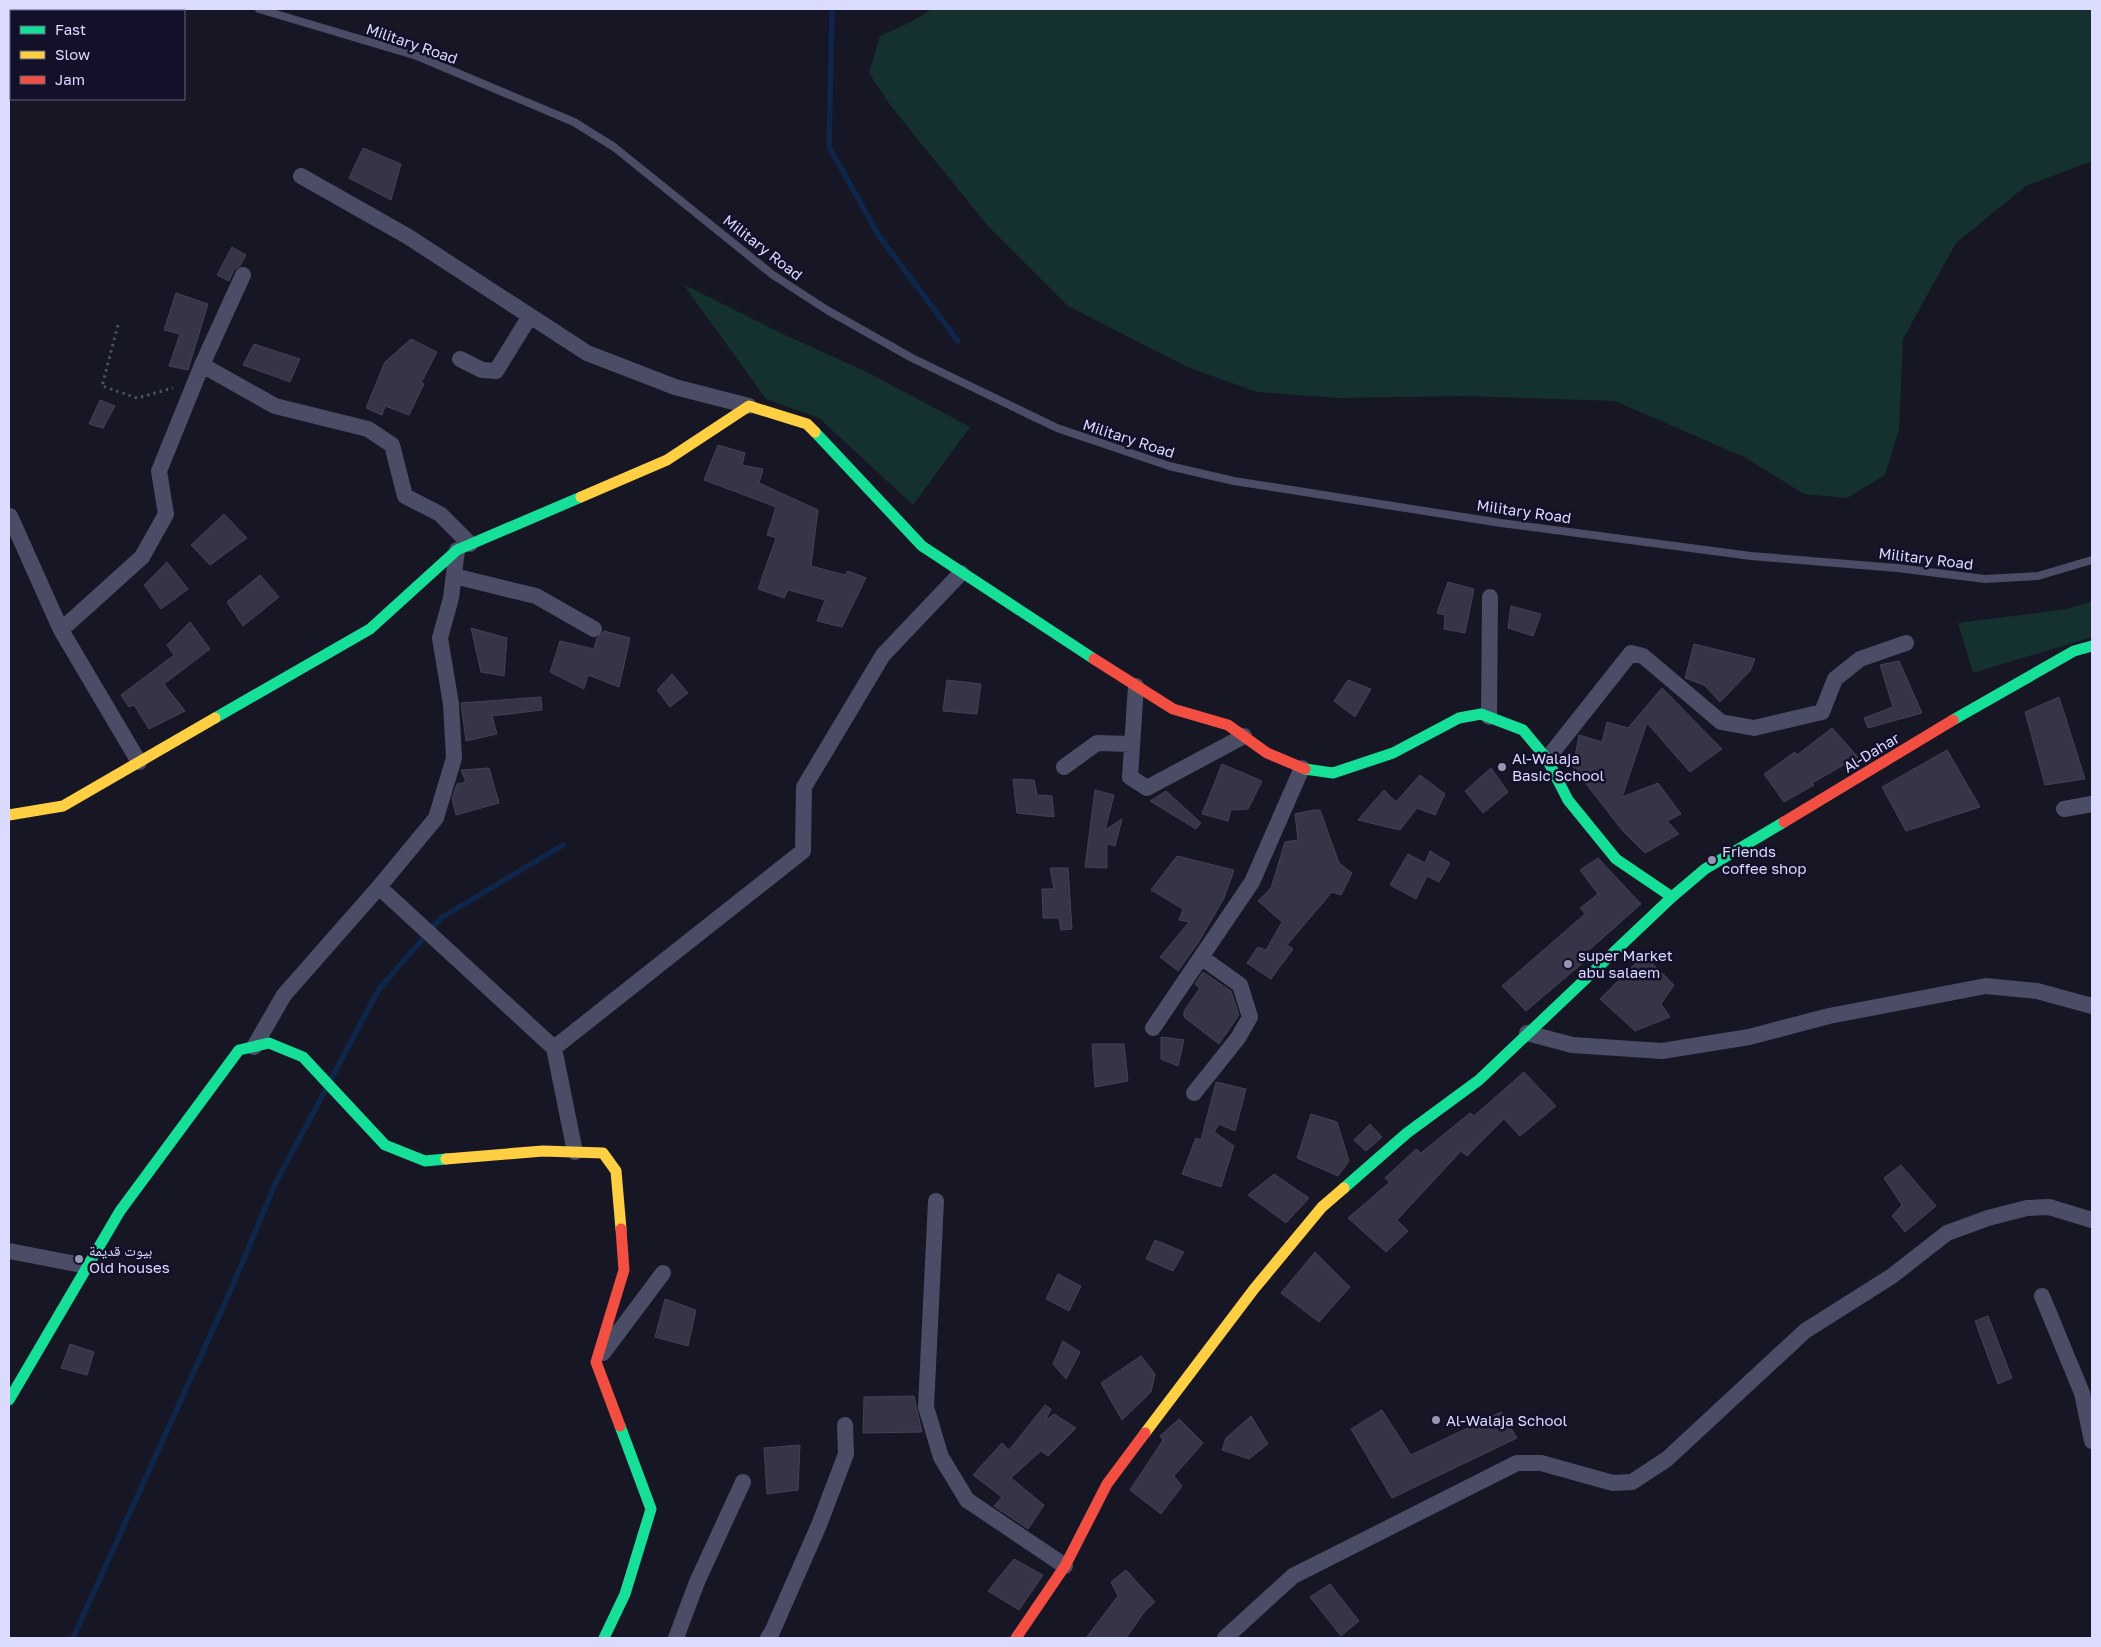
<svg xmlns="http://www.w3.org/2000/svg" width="2101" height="1647" viewBox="0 0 2101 1647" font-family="'Golos Text','Noto Naskh Arabic',sans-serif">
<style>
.green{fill:#14302f}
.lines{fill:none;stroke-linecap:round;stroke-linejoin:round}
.stream{stroke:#0e2649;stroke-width:5.5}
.building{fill:#363446;stroke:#434157}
.path{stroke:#455260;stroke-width:3;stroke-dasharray:2.5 4;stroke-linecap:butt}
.lane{stroke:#4b4c65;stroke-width:8}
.street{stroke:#4b4c65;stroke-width:16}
.fast{stroke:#16e098;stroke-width:11}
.slow{stroke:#ffcf43;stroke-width:11}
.jam{stroke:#f24e42;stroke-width:11}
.poi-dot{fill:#9695b2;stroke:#13102a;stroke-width:2}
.labels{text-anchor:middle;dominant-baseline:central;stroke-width:5;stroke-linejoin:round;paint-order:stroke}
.street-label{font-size:15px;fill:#dbdaff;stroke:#13102a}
.poi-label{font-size:15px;fill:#dbdaff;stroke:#13102a;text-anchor:start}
</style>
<rect width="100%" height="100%" fill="#171624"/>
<path class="green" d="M932,9H2092V161L2026,186L1956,243L1903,339L1899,429L1885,475L1847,498L1804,494L1744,457L1615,401L1464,396L1339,398L1257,392L1187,367L1068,306L987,225L890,105L869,73L880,36L913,21Z
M683,284L785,335L867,372L970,427L913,505L819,418L766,399Z
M2092,601V637L1973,673L1958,623L2067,609Z"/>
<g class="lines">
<path class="stream" d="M832,9L829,147L879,236L958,341
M330,1081L379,989L441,918L563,845
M73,1638L229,1294L276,1182L326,1089"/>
</g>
<path class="building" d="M363,148L401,164L391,200L349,178Z
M232,247L246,255L240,266L234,270L229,281L217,275Z
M176,293L208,304L188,370L169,366L180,334L164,330Z
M411,339L437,352L421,383L424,384L409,415L385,406L382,415L366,408L385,362Z
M254,344L300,359L290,382L243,365Z
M100,400L115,406L103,428L89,424Z
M718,445L745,453L742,465L763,469L759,483L818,510L811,566L845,575L848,571L866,578L842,627L817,621L825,600L788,590L784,598L758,589L776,538L767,535L776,507L704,480Z
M224,514L247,538L210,565L191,545Z
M167,562L188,589L161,609L144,585Z
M260,575L279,597L243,626L227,602Z
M1448,582L1474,589L1465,633L1444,629L1445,615L1437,613Z
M1511,606L1541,614L1533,636L1508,628Z
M190,622L210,649L164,684L185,711L149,729L134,705L129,707L121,695L174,655L167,645Z
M471,628L507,638L504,676L481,672Z
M604,631L630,638L619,687L588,675L584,689L550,672L560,641L594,649L597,638Z
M1694,644L1755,659L1750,671L1720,702L1704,685L1685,678Z
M1899,661L1922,713L1868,728L1864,718L1893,707L1880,665Z
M672,674L688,693L670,707L657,690Z
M947,680L981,684L977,714L943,711Z
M1348,680L1371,689L1355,717L1334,701Z
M1662,688L1722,749L1690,772L1647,723L1622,797L1658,783L1681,814L1667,821L1679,834L1645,853L1622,830L1573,767L1579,735L1602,742L1607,722L1628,728Z
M541,697L542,710L492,716L497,734L466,741L461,703Z
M2059,697L2085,779L2045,785L2025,712Z
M1832,728L1858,757L1812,783L1814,785L1784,802L1764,774L1795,752L1797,755Z
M1947,750L1980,807L1906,831L1882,787Z
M1222,764L1262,781L1248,809L1231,810L1228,821L1202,814Z
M489,768L499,803L456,815L452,798L457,784L466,782L461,770Z
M1491,768L1508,792L1483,813L1465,791Z
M1420,775L1445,794L1435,815L1417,808L1400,830L1358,820L1384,790L1396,802Z
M1013,779L1034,780L1037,795L1052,796L1054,817L1017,813Z
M1095,790L1114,795L1105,830L1122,819L1115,846L1107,844V868L1085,867Z
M1166,791L1201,823L1196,829L1150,801Z
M1314,810H1320L1339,863L1352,873L1341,895L1332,892L1287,945L1293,949L1271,979L1247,963L1258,947L1266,950L1282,922L1258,901L1271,888L1285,842L1298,840L1295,814Z
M1430,851L1450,863L1439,882L1427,876L1416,899L1390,885L1408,854L1425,863Z
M1177,856L1234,870L1224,898L1198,943L1178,971L1160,957L1189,922L1179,920L1183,909L1151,890Z
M1598,858L1641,904L1588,951L1592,955L1526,1011L1502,986L1585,914L1580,908L1598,894L1580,870Z
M1050,868H1068L1072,929L1061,930L1059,918H1043L1042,889H1054Z
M1644,955L1674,985L1661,1004L1670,1017L1635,1031L1600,999Z
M1203,972L1231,991L1239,1015L1219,1044L1184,1017V1011L1200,988L1195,984Z
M1161,1037L1184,1040L1178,1066L1161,1059Z
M1092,1044H1124L1128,1081L1095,1087Z
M1524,1072L1556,1106L1520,1136L1504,1119L1467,1156L1461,1151L1397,1220L1408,1231L1386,1252L1348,1218L1390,1182L1385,1178L1416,1149L1421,1153L1470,1113L1474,1116Z
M1216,1082L1246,1089L1235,1131L1219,1124L1214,1132L1234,1146L1221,1187L1182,1174L1196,1138L1201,1140Z
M1311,1114L1337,1122L1349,1161L1338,1176L1297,1158Z
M1370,1124L1382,1137L1366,1151L1354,1140Z
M1901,1165L1936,1206L1905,1232L1892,1216L1902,1205L1884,1178Z
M1274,1174L1309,1198L1286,1223L1248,1195Z
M1155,1240L1184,1252L1173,1271L1146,1259Z
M1315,1252L1350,1287L1319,1322L1281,1293Z
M1058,1274L1081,1286L1069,1311L1046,1299Z
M665,1299L696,1310L688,1346L655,1337Z
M1988,1316L2012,1378L1998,1384L1975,1321Z
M1063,1341L1080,1352L1066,1379L1053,1364Z
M70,1344L94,1352L87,1375L61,1368Z
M1141,1356L1155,1374L1151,1392L1122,1420L1101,1383Z
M914,1396L922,1432L863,1433L864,1397Z
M1045,1405L1051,1409L1045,1421L1054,1414L1076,1428L1048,1456L1041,1451L1011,1478L1044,1505L1028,1529L994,1506L1002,1497L973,1475L1002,1443L1009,1450Z
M1382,1410L1411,1455L1501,1412L1517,1438L1392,1498L1351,1429Z
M1251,1416L1268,1444L1249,1459L1222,1450L1226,1438Z
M1179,1419L1203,1443L1174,1476L1182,1486L1161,1514L1130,1490L1163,1440L1160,1436Z
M800,1445L798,1490L767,1494L764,1448Z
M1014,1559L1043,1575L1019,1610L988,1591Z
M1126,1570L1155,1602L1145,1611L1126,1638H1086L1118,1596L1111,1582Z
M1330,1584L1359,1621L1341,1636L1310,1597Z"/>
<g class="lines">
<path class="path" d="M118,325L102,386L137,398L173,388"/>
<path class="lane" d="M259,9L417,56L574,122L614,147L773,275L827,310L912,358L1057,428L1169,466L1234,481L1501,523L1751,556L1897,568L1985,579L2038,576L2092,560"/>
<path class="street" d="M301,176L407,236L587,353L675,387L749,406
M460,359L482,370L496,371L530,316
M202,365L275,406L368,429L392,445L405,496L440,514L470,544
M10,516L61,630L139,762
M454,576L536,596L594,629
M61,630L142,557L166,514L159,471L202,365L243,275
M1136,686L1130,777L1147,788L1244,736
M1489,717L1490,597
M1547,759L1631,653L1643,656L1721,722L1754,728L1822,712L1835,679L1860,659L1906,643
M1064,767L1097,743L1132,744
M2064,809L2092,804
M379,887L554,1048L575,1152
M1153,1028L1252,882L1302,768
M1527,1033L1572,1045L1662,1051L1749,1037L1829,1016L1986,986L2037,991L2092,1006
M254,1047L284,995L379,887L436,818L454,758L451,704L440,638L451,598L457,550
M554,1048L803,851L804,787L883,655L961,573
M1194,1093L1238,1038L1250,1017L1240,985L1201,957
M936,1201L926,1407L941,1457L967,1500L1065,1566
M9,1251L87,1266
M2042,1296L2082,1393L2092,1441
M603,1353L663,1273
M676,1638L697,1582L743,1482
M768,1638L772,1632L819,1525L846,1454L845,1425
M1225,1638L1293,1576L1517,1463H1541L1613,1483L1632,1482L1667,1459L1805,1331L1892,1276L1947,1233L1988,1218L2027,1208L2049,1207L2092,1220"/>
<path class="fast" d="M815,432L922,546L1094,659
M215,718L370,629L457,550L581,497
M1953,720L2074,651L2092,646
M1305,769L1333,773L1393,753L1459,718L1481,714L1523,730L1547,759L1568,800L1616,859L1672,897
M1344,1188L1407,1133L1479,1080L1672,897L1705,869L1784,822
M9,1400L120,1211L239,1050L269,1043L303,1057L385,1145L425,1161L446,1159
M604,1638L625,1594L651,1509L620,1426"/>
<path class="slow" d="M581,497L667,460L749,406L807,424L815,432
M9,815L63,806L215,718
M446,1159L543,1151L603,1153L616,1171L621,1229
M1145,1433L1254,1289L1322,1207L1344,1188"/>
<path class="jam" d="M1094,659L1173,709L1228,725L1267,753L1305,769
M1784,822L1953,720
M620,1426L596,1362L624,1270L621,1229
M1016,1638L1065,1566L1107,1484L1145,1433"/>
</g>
<g class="poi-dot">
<circle cx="1502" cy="767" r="5"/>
<circle cx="1712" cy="860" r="5"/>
<circle cx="1568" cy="964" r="5"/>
<circle cx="79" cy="1259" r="5"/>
<circle cx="1436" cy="1420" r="5"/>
</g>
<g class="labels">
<g class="street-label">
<text transform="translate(412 43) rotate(19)">Military Road</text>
<text transform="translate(763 247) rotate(38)">Military Road</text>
<text transform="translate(1129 438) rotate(18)">Military Road</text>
<text transform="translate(1524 511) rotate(8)">Military Road</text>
<text transform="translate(1926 558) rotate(7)">Military Road</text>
<text transform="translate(1871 752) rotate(-31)">Al-Dahar</text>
</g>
<g class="poi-label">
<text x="1512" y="758">Al-Walaja<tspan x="1512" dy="17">Basic School</tspan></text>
<text x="1722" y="851">Friends<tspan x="1722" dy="17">coffee shop</tspan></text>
<text x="1578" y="955">super Market<tspan x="1578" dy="17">abu salaem</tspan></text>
<text x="89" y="1250">بيوت قديمة<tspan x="89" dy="17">Old houses</tspan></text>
<text x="1446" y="1420">Al-Walaja School</text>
</g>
</g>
<rect width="2101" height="1647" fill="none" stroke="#dbdaff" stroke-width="20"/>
<rect x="10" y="10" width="175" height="90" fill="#13102a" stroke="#63617f"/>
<rect x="20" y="26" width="25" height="8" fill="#16e098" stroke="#63617f"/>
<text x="55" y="35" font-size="15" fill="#dbdaff">Fast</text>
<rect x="20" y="51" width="25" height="8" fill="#ffcf43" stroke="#63617f"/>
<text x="55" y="60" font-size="15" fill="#dbdaff">Slow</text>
<rect x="20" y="76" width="25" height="8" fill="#f24e42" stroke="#63617f"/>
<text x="55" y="85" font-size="15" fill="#dbdaff">Jam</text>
</svg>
